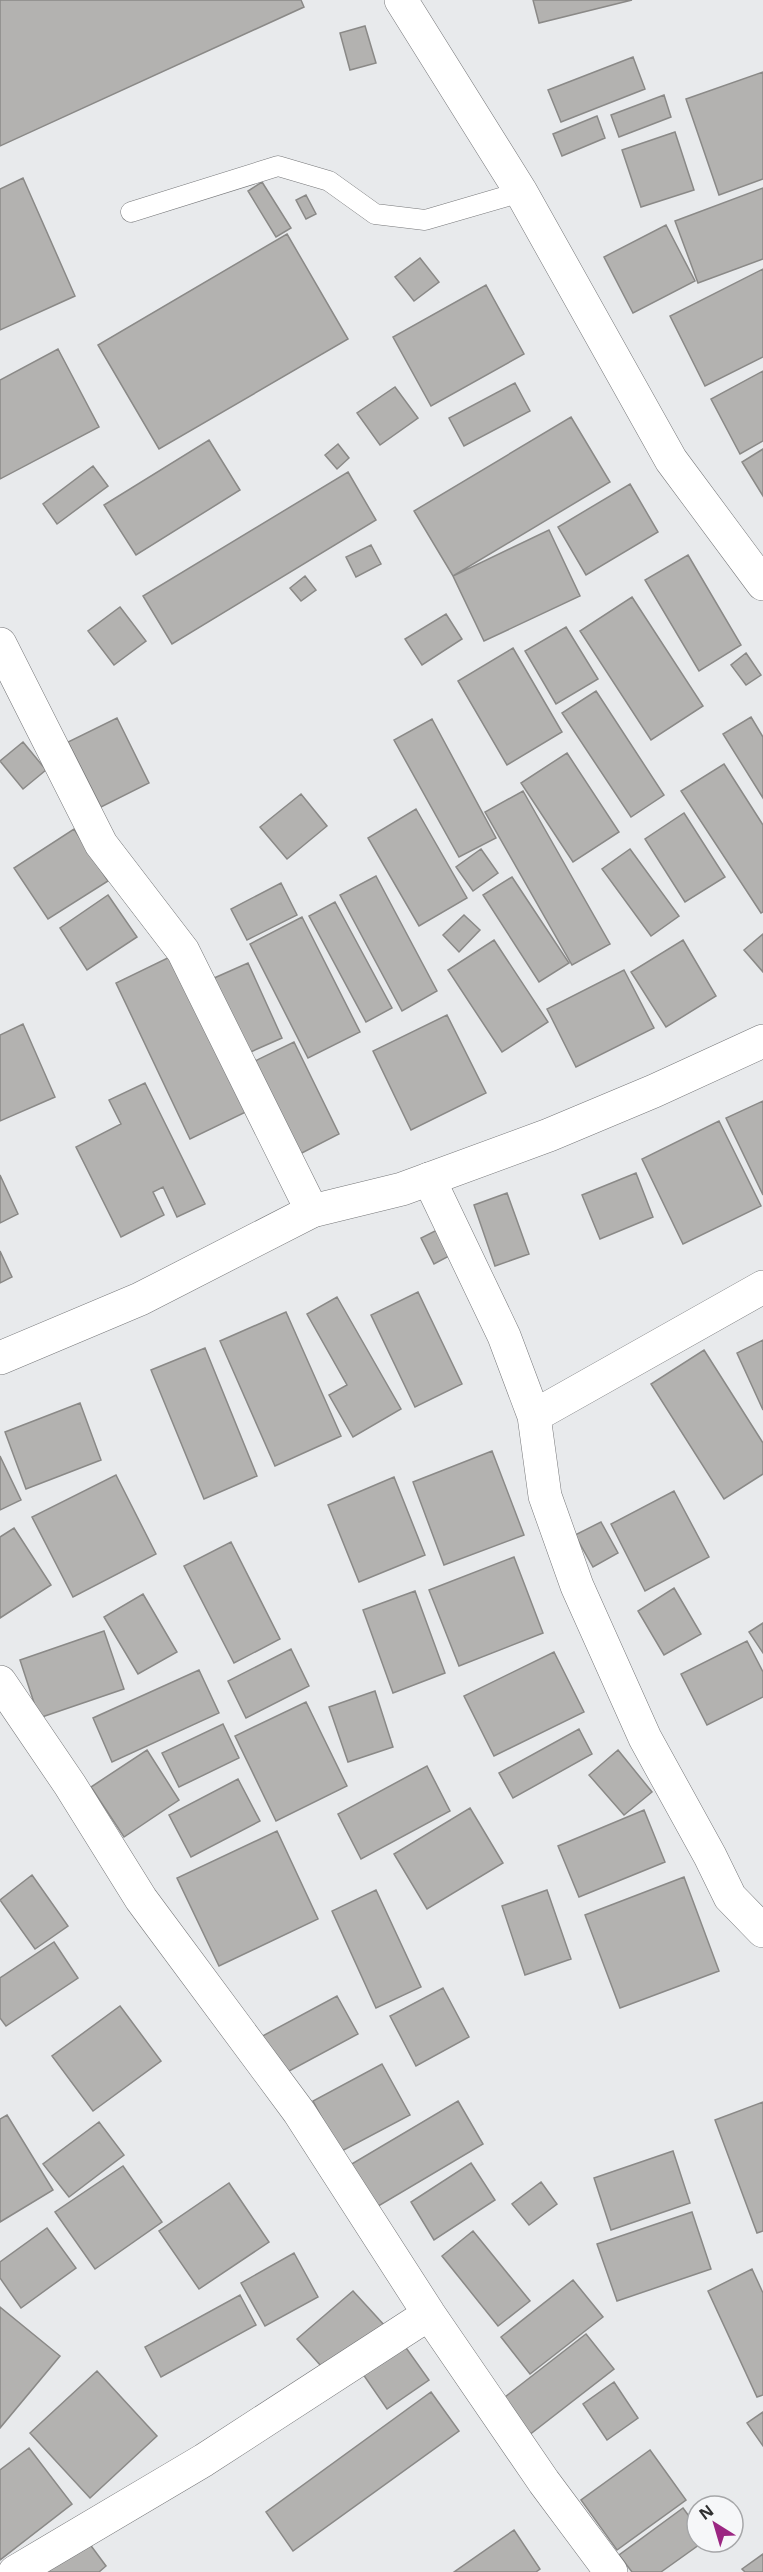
<svg xmlns="http://www.w3.org/2000/svg" width="763" height="2572" viewBox="0 0 763 2572" font-family="'Open Sans',sans-serif">
<style>
.building{fill:#b3b2b0;stroke:#8a8987;stroke-width:1.5}
.lines{fill:none;stroke-linecap:round;stroke-linejoin:round}
.lane-casing{stroke:#767779;stroke-width:21}
.street-casing{stroke:#767779;stroke-width:34}
.secondary-casing{stroke:#767779;stroke-width:34}
.lane{stroke:#fff;stroke-width:20}
.street{stroke:#fff;stroke-width:33}
.secondary{stroke:#fff;stroke-width:33}
</style>
<rect width="100%" height="100%" fill="#e8eaec"/>
<path class="building" d="M0,0H301L304,7L0,146Z
M533,0H632L539,23Z
M365,26L376,63L350,70L340,33Z
M633,57L645,89L561,122L548,90Z
M763,72V179L719,195L686,99Z
M664,95L671,117L619,137L611,115Z
M597,116L605,138L562,156L553,134Z
M675,132L694,190L641,207L622,150Z
M23,178L75,296L0,330V189Z
M262,182L291,228L276,237L248,191Z
M763,188V259L698,283L675,221Z
M306,195L316,214L306,219L296,200Z
M666,225L695,281L633,313L604,257Z
M287,234L348,339L159,449L98,345Z
M420,258L439,282L414,301L395,277Z
M763,269V357L705,386L670,316Z
M486,285L524,354L431,406L393,337Z
M58,349L99,427L0,479V380Z
M763,371V441L740,454L711,399Z
M515,383L530,411L464,446L449,418Z
M395,387L418,418L380,445L357,413Z
M571,417L610,482L453,576L414,511Z
M209,440L240,490L136,555L104,505Z
M338,444L349,458L337,469L325,455Z
M763,449V496L742,462Z
M93,466L108,486L57,524L43,504Z
M348,472L376,520L172,644L143,596Z
M630,484L658,532L586,575L558,527Z
M549,530L580,596L484,641L453,576Z
M371,545L381,564L356,577L346,557Z
M688,555L741,645L699,671L645,580Z
M305,576L316,590L301,601L290,588Z
M632,597L703,706L651,740L580,631Z
M120,607L146,641L114,665L88,631Z
M446,614L462,639L422,665L405,639Z
M566,627L598,679L556,704L525,651Z
M513,648L562,732L507,765L458,681Z
M746,653L761,675L746,685L731,665Z
M596,691L664,795L631,817L562,713Z
M751,717L763,737V798L723,734Z
M117,718L149,783L101,807L68,742Z
M432,719L496,838L459,857L394,740Z
M23,742L46,770L23,789L0,761Z
M567,753L619,832L573,862L521,783Z
M724,764L763,825V912L761,913L681,791Z
M523,791L610,944L572,965L485,812Z
M301,794L327,826L287,859L260,827Z
M416,809L467,898L419,926L368,838Z
M684,813L725,877L685,902L645,839Z
M74,829L108,881L48,919L14,868Z
M481,849L498,873L473,891L456,867Z
M630,849L679,916L651,936L602,869Z
M376,876L437,991L402,1011L340,895Z
M512,877L569,963L539,982L483,895Z
M281,883L297,915L247,940L231,909Z
M108,895L137,937L87,970L60,928Z
M335,902L392,1008L366,1022L309,916Z
M464,915L480,930L459,952L443,935Z
M302,917L360,1032L308,1058L250,944Z
M763,934V972L744,950Z
M494,940L548,1022L502,1052L448,970Z
M683,940L716,996L666,1027L631,972Z
M178,953L252,1109L190,1139L116,983Z
M248,963L282,1038L246,1054L212,979Z
M624,970L654,1028L576,1067L547,1009Z
M447,1015L486,1093L411,1130L373,1051Z
M23,1024L55,1097L0,1121V1035Z
M294,1042L339,1134L298,1155L253,1062Z
M145,1083L205,1204L177,1217L163,1187L153,1192L164,1215L121,1237L76,1147L121,1124L109,1100Z
M763,1101V1195L726,1118Z
M719,1121L761,1206L683,1244L642,1159Z
M636,1173L653,1217L600,1239L582,1195Z
M0,1175L18,1214L0,1223Z
M507,1193L529,1254L495,1266L474,1205Z
M439,1229L451,1255L434,1264L421,1238Z
M0,1251L12,1277L0,1283Z
M418,1292L462,1384L415,1407L371,1315Z
M337,1297L401,1409L353,1437L329,1395L347,1385L307,1314Z
M286,1312L341,1436L275,1466L220,1341Z
M763,1340V1410L737,1353Z
M205,1348L257,1476L204,1499L151,1370Z
M704,1350L763,1443V1474L724,1499L651,1384Z
M80,1403L101,1460L26,1489L5,1432Z
M492,1451L524,1535L444,1565L413,1482Z
M0,1456L21,1500L0,1510Z
M116,1475L156,1554L73,1597L32,1517Z
M394,1477L425,1555L359,1582L328,1505Z
M674,1491L709,1557L645,1591L611,1524Z
M601,1522L618,1553L593,1567L575,1535Z
M14,1528L51,1585L0,1618V1537Z
M231,1542L280,1639L234,1663L184,1566Z
M514,1557L543,1633L459,1666L429,1590Z
M674,1588L701,1634L664,1655L638,1611Z
M415,1591L445,1673L393,1693L363,1610Z
M143,1594L177,1652L138,1674L104,1617Z
M763,1623V1653L749,1632Z
M104,1631L124,1689L39,1718L20,1660Z
M747,1641L763,1672V1697L707,1725L681,1674Z
M291,1649L309,1686L246,1718L228,1681Z
M554,1652L584,1712L494,1756L464,1696Z
M199,1670L219,1713L112,1762L93,1718Z
M375,1691L393,1747L348,1762L329,1707Z
M306,1702L347,1786L276,1821L235,1736Z
M223,1724L239,1758L179,1787L162,1753Z
M579,1729L592,1754L513,1798L499,1773Z
M147,1750L179,1800L124,1837L91,1787Z
M618,1750L652,1792L624,1815L589,1775Z
M427,1766L450,1811L361,1859L338,1814Z
M238,1779L260,1821L191,1857L169,1815Z
M470,1808L503,1863L427,1909L394,1854Z
M644,1810L665,1862L579,1897L558,1846Z
M277,1831L318,1919L219,1966L177,1878Z
M32,1875L68,1926L35,1949L0,1900Z
M684,1877L719,1971L620,2008L585,1915Z
M376,1890L421,1987L376,2008L332,1911Z
M547,1890L571,1959L525,1975L502,1906Z
M54,1942L78,1978L6,2026L0,2018V1978Z
M443,1988L469,2037L416,2066L390,2016Z
M337,1996L358,2034L278,2077L257,2039Z
M120,2006L161,2061L93,2111L52,2056Z
M382,2064L410,2115L340,2152L313,2101Z
M458,2101L483,2144L375,2208L350,2165Z
M763,2102V2231L757,2233L715,2120Z
M7,2115L53,2190L0,2222V2119Z
M99,2122L124,2155L69,2197L43,2164Z
M673,2151L690,2203L611,2230L594,2178Z
M471,2163L495,2200L434,2240L411,2202Z
M123,2166L162,2222L95,2269L55,2212Z
M541,2182L557,2204L529,2225L512,2204Z
M229,2183L269,2242L199,2289L159,2231Z
M692,2212L711,2269L617,2301L597,2244Z
M47,2228L76,2268L21,2308L0,2278V2262Z
M473,2231L530,2301L498,2326L442,2256Z
M294,2253L318,2297L265,2326L241,2283Z
M752,2269L763,2293V2395L757,2397L708,2291Z
M573,2280L603,2317L530,2374L501,2337Z
M353,2291L385,2326L329,2375L297,2339Z
M240,2295L256,2325L161,2377L145,2347Z
M0,2307L60,2356L0,2428Z
M586,2334L614,2369L524,2439L496,2404Z
M399,2338L429,2380L387,2409L358,2367Z
M97,2371L157,2436L90,2498L30,2433Z
M614,2382L638,2418L607,2440L583,2404Z
M431,2392L459,2431L293,2551L266,2512Z
M763,2412V2446L747,2423Z
M29,2448L72,2504L0,2560V2470Z
M650,2450L686,2500L617,2550L581,2500Z
M683,2508L697,2527V2542H703L661,2572H632L619,2555Z
M514,2530L540,2569L536,2572H454Z
M86,2539L106,2566L99,2572H43Z
M763,2554V2572H745L742,2569Z"/>
<g class="lines">
<g class="lane-casing">
<path id="lane" d="M131,212L278,166L329,181L375,214L425,220L521,192"/>
</g>
<g class="street-casing">
<path id="street" d="M401,0L521,192L671,460L763,584
M0,644L101,844L183,951L312,1211
M429,1179L504,1336L534,1416L545,1496L577,1586L645,1738L710,1856L730,1897L763,1931
M534,1416L763,1287
M0,1682L70,1785L141,1899L299,2112L429,2314L544,2482L611,2572
M15,2572L204,2460L429,2314"/>
</g>
<g class="secondary-casing">
<path id="secondary" d="M0,1358L140,1299L312,1211L402,1189L549,1135L654,1091L763,1041"/>
</g>
<use href="#lane" class="lane"/>
<use href="#street" class="street"/>
<use href="#secondary" class="secondary"/>
</g>
<g transform="translate(715 2524) rotate(323)"><circle r="28" fill="#f6f7f9" stroke="#a6a7a9" stroke-width="1.5"/>
<path d="M0-4.5L10 22L0 15L-10 22Z" fill="#9b2682"/>
<text y="-9" font-size="16" font-weight="bold" text-anchor="middle" fill="#2f2f30">N</text>
</g>
</svg>
